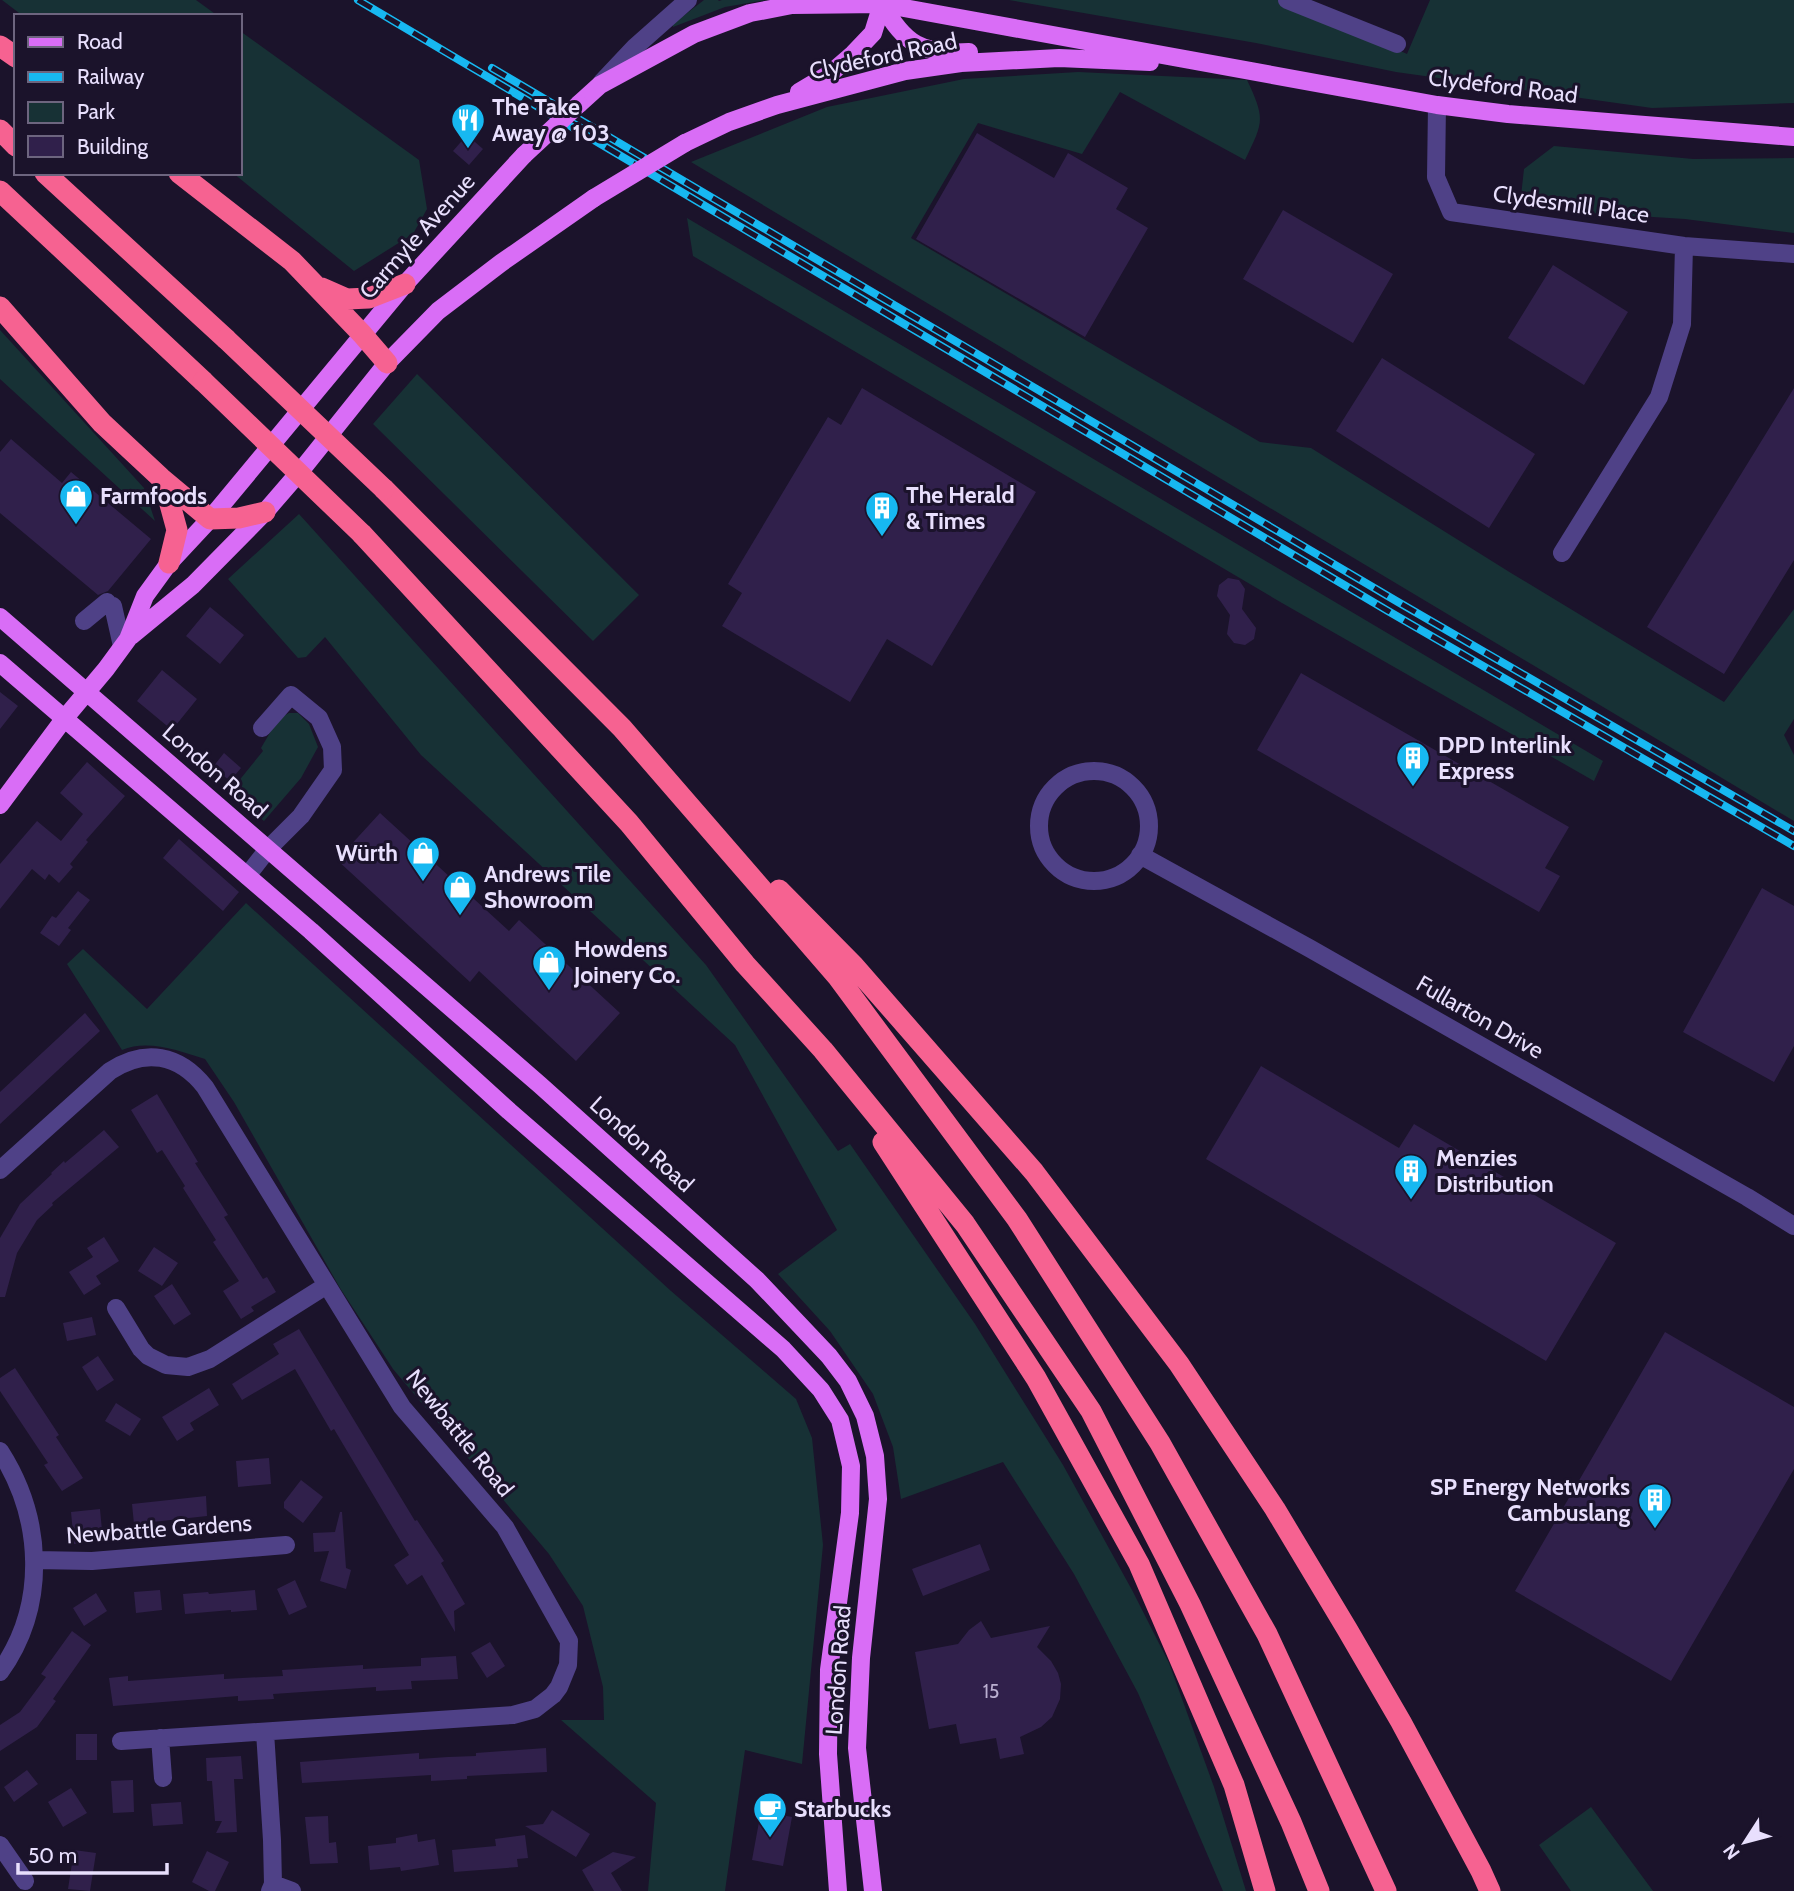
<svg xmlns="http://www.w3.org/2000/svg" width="1794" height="1891" viewBox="0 0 1794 1891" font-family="Cabin,sans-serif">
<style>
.green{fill:#173135}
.building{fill:#30204b}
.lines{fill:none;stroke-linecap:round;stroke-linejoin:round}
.minor{stroke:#4f4187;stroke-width:18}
.major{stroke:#d96df6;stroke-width:18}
.highway{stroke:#f66291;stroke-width:21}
.rail-casing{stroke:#17b8f1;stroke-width:8}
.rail{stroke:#1b132b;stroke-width:5;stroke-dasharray:16;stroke-linecap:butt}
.major-bridge{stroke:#d96df6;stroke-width:18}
.highway-bridge{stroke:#f66291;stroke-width:21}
.labels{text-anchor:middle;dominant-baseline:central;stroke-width:6;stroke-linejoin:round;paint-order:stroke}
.number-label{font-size:19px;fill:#baafd0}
.street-label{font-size:23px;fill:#e8dffd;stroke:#1b132b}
.poi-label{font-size:23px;font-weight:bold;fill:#e8dffd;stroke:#1b132b;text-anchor:start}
</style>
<rect width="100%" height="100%" fill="#1b132b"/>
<path class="green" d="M2,0H196L218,16H23Z
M704,0H718L719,1L722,0H765L725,7L673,27V24Z
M1009,0H1287L1407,54L1430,0H1794V103L1652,108L1396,72L1256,43Z
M240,31L419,160L427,209L413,234L354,271L233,173H240Z
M1078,72L1247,80C1266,120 1263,122 1245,160L1120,92L1082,154L978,123L911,238L1260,442L1311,448L1511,573L1724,702L1794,609V719L1784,735L1794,755V821L691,162L827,107L964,79Z
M1554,146L1693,159L1794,158V233L1685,219L1526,209L1521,196L1524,169Z
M687,218L1603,761L1594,781L1282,603L693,256Z
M0,330L144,488L155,521L0,379Z
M417,374L639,595L593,641L373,424Z
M299,514L706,965L838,1151L850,1144L975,1324L1063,1465L1132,1590L1169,1663L1214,1787L1246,1891H1223L1138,1693L1074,1574L1003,1462L901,1499L893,1447L873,1394L830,1331L778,1274L837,1230L735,1045L421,755L325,637L306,657L298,658L228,579Z
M289,713H298L309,724L318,747L301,778L264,821L229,793L263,751L261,748L278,719Z
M246,903L671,1291L796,1399L812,1438L823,1545L802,1764L745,1750L725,1891H648L656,1803L561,1720H604L603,1687L583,1606L549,1554L393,1369L340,1288L234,1102L205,1059C179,1051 148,1039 122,1050L67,964L83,949L147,1009Z
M1591,1807L1653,1891H1571L1539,1845Z"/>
<path class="building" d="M977,133L1054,178L1068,153L1128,188L1116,209L1148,228L1085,337L916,239Z
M467,135L483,149L469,165L453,151Z
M1283,210L1393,274L1353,343L1243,279Z
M1553,265L1628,312L1584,385L1508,338Z
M1382,358L1535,454L1489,528L1336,431Z
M862,388L1036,492L932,666L887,639L850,702L722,626L742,593L728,584L828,417L841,425Z
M1794,388V560L1724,674L1647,627Z
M11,439L62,483L71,472L151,539L108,591L98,595L0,513V452Z
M1228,578L1239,580L1245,589L1242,609L1256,628L1254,639L1245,645L1234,643L1227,634L1230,615L1217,596L1219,585Z
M210,607L244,635L220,664L186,636Z
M162,670L197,699L172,730L137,701Z
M1301,673L1569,827L1545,868L1560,876L1539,912L1257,750Z
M0,692L18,706L0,729Z
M224,753L241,768L230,781L213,767Z
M87,762L125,796L86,840L88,842L70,864L73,867L59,883L49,874L45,880L32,869L0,909V864L37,821L61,841L83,814L60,793Z
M380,813L509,931L519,920L620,1013L576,1061L479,971L470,982L337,860Z
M179,839L239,892L223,911L163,858Z
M1762,888L1794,906V1046L1774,1082L1683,1032Z
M78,891L90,900L68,928L71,930L59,946L40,933L52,916L56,918Z
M85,1013L100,1031L0,1124V1092Z
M1261,1066L1399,1148L1414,1124L1616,1243L1546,1361L1206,1159Z
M157,1094L198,1162L195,1163L228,1215L224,1217L263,1279L267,1277L276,1292L251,1307L254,1311L241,1319L223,1291L239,1281L213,1242L216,1240L183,1188L185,1186L162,1150L157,1153L131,1110Z
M104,1130L119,1147L52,1203L53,1205L37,1220L17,1253L5,1297H0V1238L20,1204L52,1174L51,1173L64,1161L65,1163Z
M104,1237L119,1261L96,1276L101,1284L84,1295L69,1272L93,1257L87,1248Z
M154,1247L178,1263L162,1286L138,1271Z
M172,1284L191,1314L174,1325L154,1296Z
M92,1317L96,1335L67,1341L63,1323Z
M299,1329L415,1521L417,1520L444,1561L441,1563L465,1604L454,1611L455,1632L422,1575L407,1585L394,1565L409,1555L334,1429L331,1431L295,1369L242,1400L232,1384L279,1354L273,1344Z
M1665,1332L1794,1407V1469L1671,1681L1515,1591Z
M98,1356L114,1380L97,1391L82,1367Z
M15,1368L59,1435L56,1437L83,1478L62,1491L44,1465L48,1463L0,1391V1378Z
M209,1388L219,1405L190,1423L194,1430L177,1441L162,1417Z
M116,1403L141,1419L130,1436L105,1421Z
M269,1458L271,1484L238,1487L236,1461Z
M301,1480L323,1497L303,1523L284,1508V1502Z
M206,1496L207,1516L134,1524L132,1504Z
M100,1509L103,1541L74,1544L71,1512Z
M340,1512H342L346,1568L351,1570L346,1589L320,1581L329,1551L314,1552L313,1533L335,1532Z
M980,1544L990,1570L923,1596L912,1569Z
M295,1580L307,1607L289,1615L277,1589Z
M160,1590L162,1610L136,1613L134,1592Z
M255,1590L257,1610L231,1612V1610L185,1614L183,1594L208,1592L209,1594Z
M96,1593L107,1611L84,1626L73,1608Z
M981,1621L991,1638L1050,1626L1037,1647L1051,1661L1058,1673L1061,1684L1060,1699L1052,1717L1041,1727L1020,1737L1024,1754L1000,1759L996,1738L960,1744L956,1724L929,1729L915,1652L958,1644L969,1630Z
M72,1631L91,1645L53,1699L56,1701L37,1727L0,1751V1725L20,1712L46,1677L41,1674Z
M490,1642L505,1666L487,1678L471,1653Z
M456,1656L458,1679L411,1681L412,1689L376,1691V1687L273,1694L274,1699L238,1701V1696L113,1706L109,1678L128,1676V1681L224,1674V1679L283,1676L282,1670L363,1665V1669L421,1666V1658Z
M76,1734H97V1760H76Z
M546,1748L547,1772L467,1776V1779L431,1781V1775L302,1783L300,1762L419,1753V1759L448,1757L476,1756V1753Z
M241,1756L243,1779H234L237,1832L216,1833L222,1821H215L212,1781H207L206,1758Z
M27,1770L38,1784L14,1802L4,1787Z
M133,1780L134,1812L113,1813L111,1781Z
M71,1788L87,1813L63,1827L48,1802Z
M181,1802L183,1824L153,1826L151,1804Z
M552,1810L590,1834L576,1857L525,1826L543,1824Z
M761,1811L792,1817L783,1866L752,1860Z
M328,1816L329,1843L336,1842L338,1863L310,1864L305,1817Z
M417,1834L418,1842L435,1839L439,1865L401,1871L400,1867L370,1870L368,1846L396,1843V1838Z
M525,1835L528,1858L517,1859L518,1867L454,1872L452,1850L496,1846L495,1839Z
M74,1850L96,1853L90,1891L68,1889Z
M207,1851L229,1862L215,1891H209L192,1882Z
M613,1852L636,1857L611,1873L622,1891H594L582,1870Z"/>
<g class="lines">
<path class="minor" d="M1287,0L1397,44
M602,82L635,47L688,0
M1437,105L1436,177L1451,212L1684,246L1794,254
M1562,553L1659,397L1682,324L1684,246
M113,606L122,646
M84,621L107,602
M1039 826a55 55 0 1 1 110 0a55 55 0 1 1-110 0Z
M1140,855L1309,948L1747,1197L1794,1226
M247,876L268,849L301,816L333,770L332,747L319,718L291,695L262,728
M0,1170L110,1071C145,1048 179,1054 205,1087L402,1407L505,1527L569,1641L568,1665L559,1687L553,1695L535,1709L513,1715L121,1741
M116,1308L141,1349L148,1356L166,1365L188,1367L210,1359L327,1285
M0,1451C43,1518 48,1605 0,1672
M35,1560L92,1561L286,1545
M265,1732L272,1840L273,1884L270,1891
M160,1738L163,1778
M0,1845L25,1881
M273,1884L292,1891"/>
<path class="major" d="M882,4C904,44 922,55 969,52
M799,92L831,73L853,54L873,33L882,4
M579,104L600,85L694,34L750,13L792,5L882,4L1437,105L1508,114L1794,137
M685,143L729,122L777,105L905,71L961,63L1059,58L1150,62
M0,617L540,1085L757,1280L829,1356L848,1381L865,1416L875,1456L878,1499L861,1658L857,1748L873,1891
M131,636L193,585L265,512L303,468L387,363L438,311L501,263L594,198
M0,663L311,931L509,1111L783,1349L821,1390L840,1420L851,1466L850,1513L829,1670L828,1754L838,1891
M0,805L64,719L106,669L128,639L145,596L169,563L210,519L405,284L524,155"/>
<path class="highway" d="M0,46L16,57
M0,130L16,146
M45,173L226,339
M179,173L292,261L362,334L387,363
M0,191L203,381
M322,288L347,299L369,298L405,284
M0,307L102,423L161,478L210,519L239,518L265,512
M161,478L168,497L177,530L169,563
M384,489L622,728L837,976L1017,1219L1160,1443L1267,1634L1386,1891
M362,534L629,823L745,964L823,1050L965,1224L1091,1411L1190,1604L1291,1822L1319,1891
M779,890L854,966L1034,1172L1179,1364L1275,1509L1347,1629L1401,1722L1481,1871L1490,1891
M883,1142L1036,1378L1139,1564L1234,1785L1265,1891"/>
<g class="rail-casing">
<path id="rail" d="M358,0L1388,611L1794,846
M492,68L1398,602L1794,831"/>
</g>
<use href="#rail" class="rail"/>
<path class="major-bridge" d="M524,155L579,104
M594,198L685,143"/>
<path class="highway-bridge" d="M226,339L384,489
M203,381L362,534"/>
</g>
<defs>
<g id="restaurant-pin" transform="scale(1.75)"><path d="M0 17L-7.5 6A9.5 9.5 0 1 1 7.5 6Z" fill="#17b8f1" stroke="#1b132b"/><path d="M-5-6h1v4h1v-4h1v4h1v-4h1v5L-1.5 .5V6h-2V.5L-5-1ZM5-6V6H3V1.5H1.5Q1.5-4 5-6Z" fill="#fff"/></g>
<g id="shop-pin" transform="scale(1.75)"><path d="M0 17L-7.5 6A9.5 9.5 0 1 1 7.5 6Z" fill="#17b8f1" stroke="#1b132b"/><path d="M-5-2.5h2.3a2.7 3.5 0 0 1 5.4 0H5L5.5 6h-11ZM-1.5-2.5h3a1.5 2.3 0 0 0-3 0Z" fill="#fff"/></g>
<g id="building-pin" transform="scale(1.75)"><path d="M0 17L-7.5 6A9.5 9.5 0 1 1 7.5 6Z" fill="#17b8f1" stroke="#1b132b"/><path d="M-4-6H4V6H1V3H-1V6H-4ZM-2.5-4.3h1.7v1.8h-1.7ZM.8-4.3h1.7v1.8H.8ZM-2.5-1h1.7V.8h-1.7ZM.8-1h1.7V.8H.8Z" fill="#fff"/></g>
<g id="cafe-pin" transform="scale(1.75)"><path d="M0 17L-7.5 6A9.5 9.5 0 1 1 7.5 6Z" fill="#17b8f1" stroke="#1b132b"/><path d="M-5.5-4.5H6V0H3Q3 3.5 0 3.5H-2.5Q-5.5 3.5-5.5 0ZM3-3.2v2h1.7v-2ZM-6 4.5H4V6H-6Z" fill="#fff"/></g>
</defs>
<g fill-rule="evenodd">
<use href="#restaurant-pin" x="468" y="120"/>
<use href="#shop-pin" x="76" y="496"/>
<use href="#building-pin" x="882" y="508"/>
<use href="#building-pin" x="1413" y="758"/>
<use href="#shop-pin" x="423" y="853"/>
<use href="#shop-pin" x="460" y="887"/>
<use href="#shop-pin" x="549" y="962"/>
<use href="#building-pin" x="1411" y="1171"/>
<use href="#building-pin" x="1655" y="1500"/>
<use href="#cafe-pin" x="770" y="1809"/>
</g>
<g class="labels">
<g class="number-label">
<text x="991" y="1691">15</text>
</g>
<g class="street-label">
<text transform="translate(883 56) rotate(-12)">Clydeford Road</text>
<text transform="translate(1503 86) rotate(7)">Clydeford Road</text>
<text transform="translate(1571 204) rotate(8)">Clydesmill Place</text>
<text transform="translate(417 236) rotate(-48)">Carmyle Avenue</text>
<text transform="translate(215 771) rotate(41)">London Road</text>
<text transform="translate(1480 1017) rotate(30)">Fullarton Drive</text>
<text transform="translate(642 1144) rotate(42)">London Road</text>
<text transform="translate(460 1433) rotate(51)">Newbattle Road</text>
<text transform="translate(159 1529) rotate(-4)">Newbattle Gardens</text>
<text transform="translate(838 1670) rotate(-86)">London Road</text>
</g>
<g class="poi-label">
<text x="492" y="107">The Take<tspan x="492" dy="26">Away @ 103</tspan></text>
<text x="906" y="495">The Herald<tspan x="906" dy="26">&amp; Times</tspan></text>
<text x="100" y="496">Farmfoods</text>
<text x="1438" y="745">DPD Interlink<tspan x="1438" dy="26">Express</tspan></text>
<text x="398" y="853" text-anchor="end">Würth</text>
<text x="484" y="874">Andrews Tile<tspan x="484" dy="26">Showroom</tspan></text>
<text x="574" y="949">Howdens<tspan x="574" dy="26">Joinery Co.</tspan></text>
<text x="1436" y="1158">Menzies<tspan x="1436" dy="26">Distribution</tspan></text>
<text x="1630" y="1487" text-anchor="end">SP Energy Networks<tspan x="1630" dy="26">Cambuslang</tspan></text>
<text x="794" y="1809">Starbucks</text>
</g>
</g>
<rect x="14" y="14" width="228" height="161" fill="#1b132b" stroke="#6d657f" stroke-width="2"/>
<rect x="28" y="37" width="35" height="10" fill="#d96df6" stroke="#6d657f" stroke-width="2"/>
<text x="77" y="49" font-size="21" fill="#e8dffd">Road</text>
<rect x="28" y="72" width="35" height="10" fill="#17b8f1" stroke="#6d657f" stroke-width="2"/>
<text x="77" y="84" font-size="21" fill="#e8dffd">Railway</text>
<rect x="28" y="102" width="35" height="21" fill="#173135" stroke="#6d657f" stroke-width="2"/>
<text x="77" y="119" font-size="21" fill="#e8dffd">Park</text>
<rect x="28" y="136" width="35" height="21" fill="#30204b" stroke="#6d657f" stroke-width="2"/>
<text x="77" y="154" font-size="21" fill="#e8dffd">Building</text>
<g transform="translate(1745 1842) rotate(234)" stroke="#1b132b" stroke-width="5" paint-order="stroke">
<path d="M0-5L12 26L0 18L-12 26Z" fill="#e8dffd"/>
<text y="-10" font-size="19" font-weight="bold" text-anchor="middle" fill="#e8dffd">N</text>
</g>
<path d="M18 1863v10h149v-10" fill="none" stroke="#e8dffd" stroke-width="3.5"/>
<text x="28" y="1863" font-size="21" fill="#e8dffd" stroke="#1b132b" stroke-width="5" paint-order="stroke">50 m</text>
</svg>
